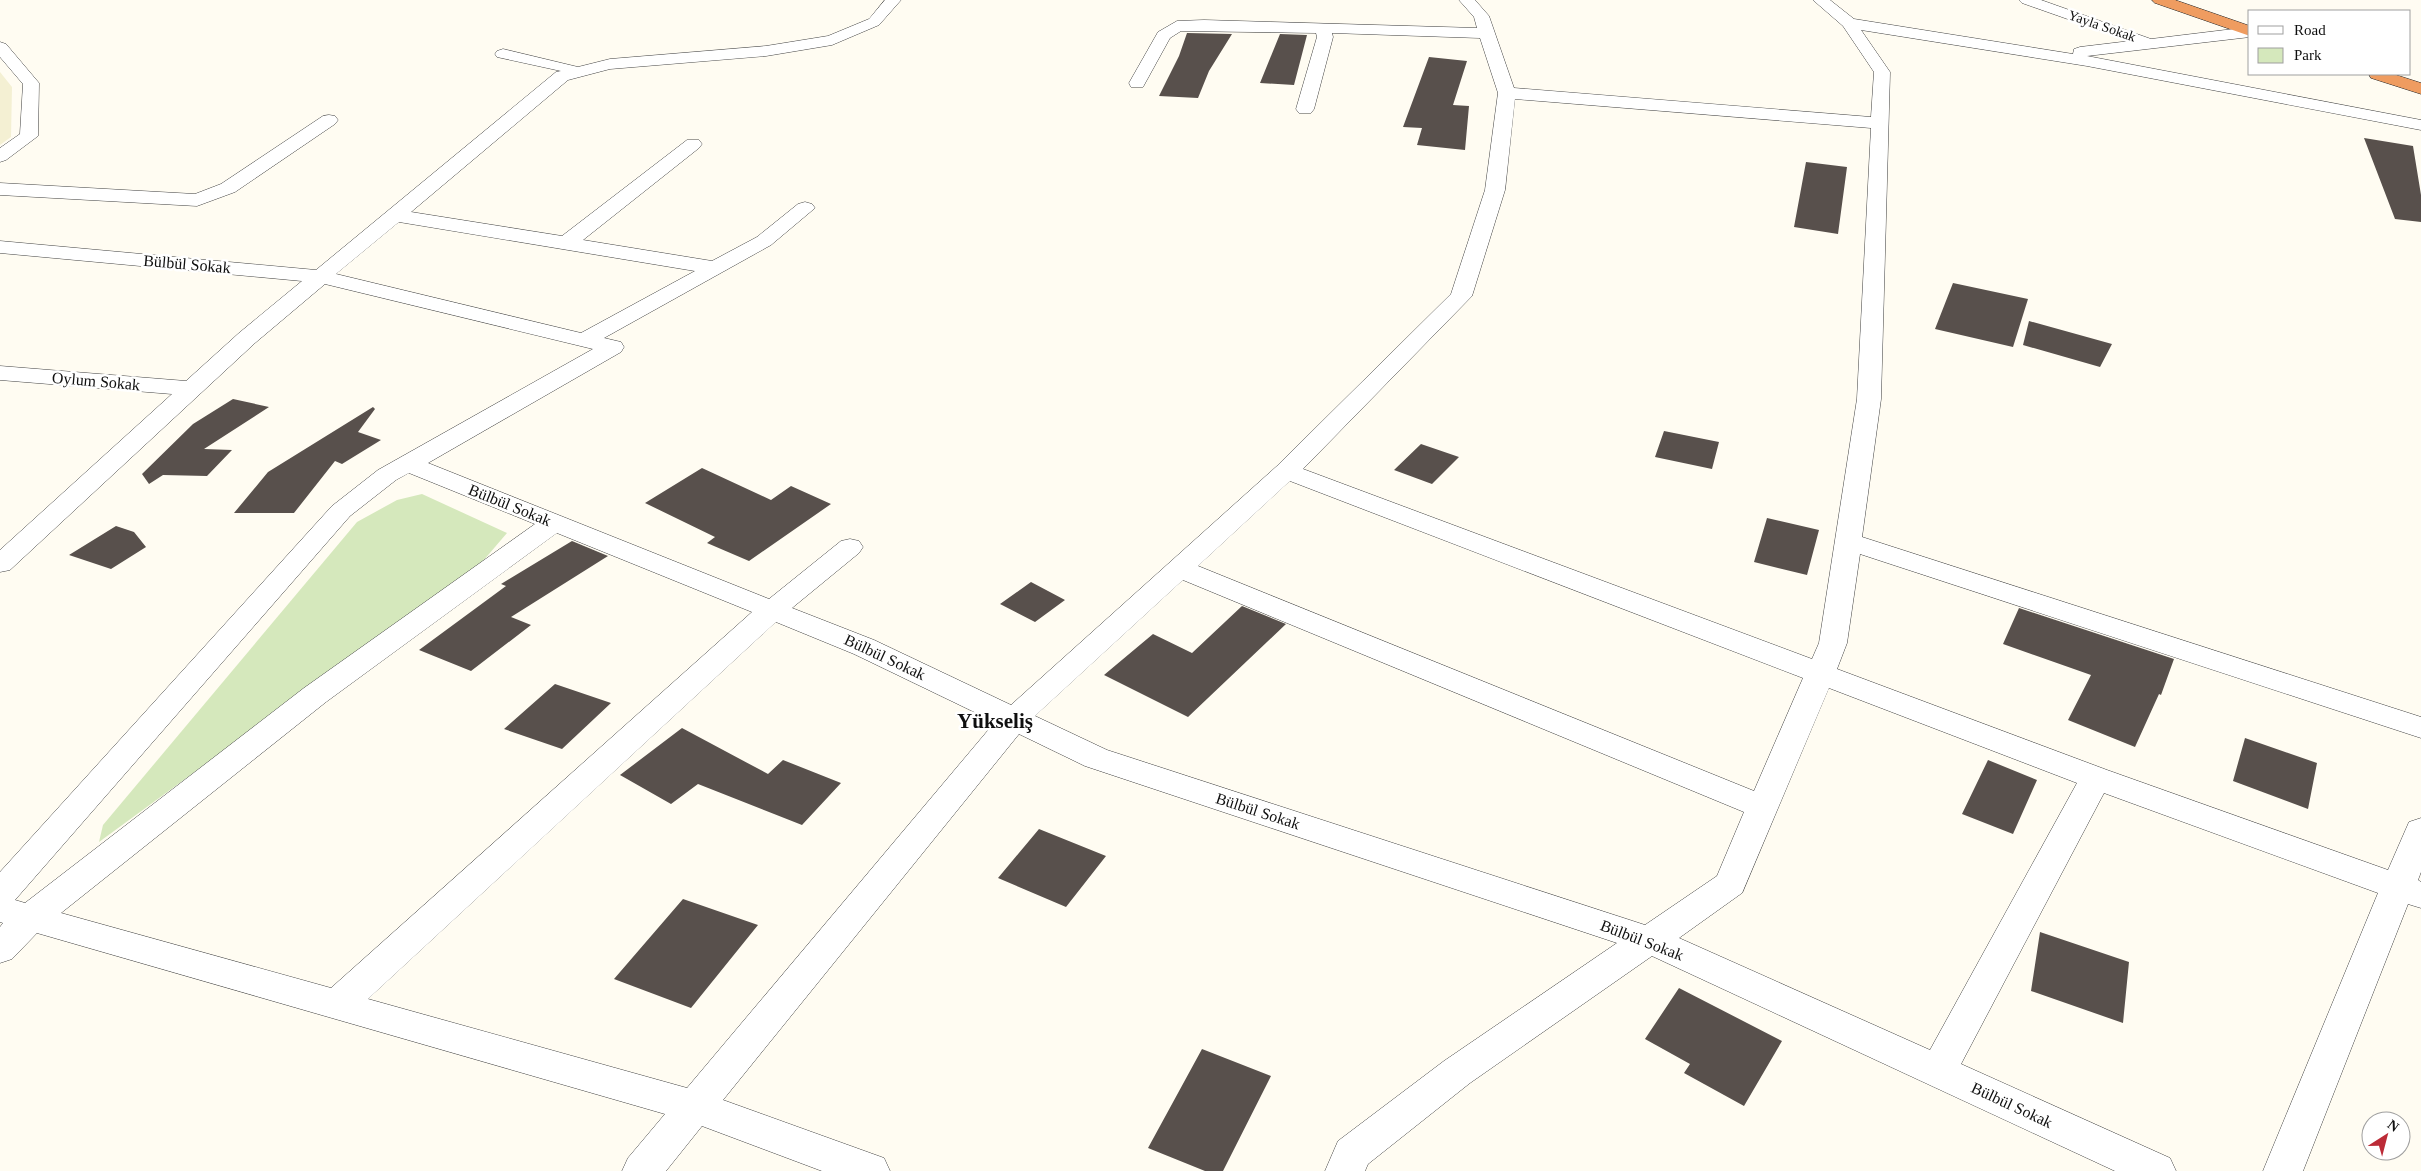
<svg xmlns="http://www.w3.org/2000/svg" width="2421" height="1171" viewBox="0 0 2421 1171" font-family="'Times New Roman',serif">
<style>
.farmland{fill:#f4f0d3}
.green{fill:#d5e8bc}
.building{fill:#58504c}
.lines{fill:none;stroke-linecap:round;stroke-linejoin:round}
.street-casing{stroke:#424242;stroke-width:1}
.highway-casing{stroke:#202020;stroke-width:1}
.street{fill:#fff;fill-rule:evenodd}
.highway{fill:#ef9c60;fill-rule:evenodd}
.labels{text-anchor:middle;dominant-baseline:central;stroke-width:5;stroke-linejoin:round;paint-order:stroke}
.far-street-label{font-size:14px;fill:#0f0f0f;stroke:#fff}
.street-label{font-size:16px;fill:#0f0f0f;stroke:#fff}
.district-label{font-size:21px;font-weight:bold;fill:#0f0f0f;stroke:#fff}
</style>
<rect width="100%" height="100%" fill="#fffcf2"/>
<path class="farmland" d="M0,72L12,87L11,137L0,145Z"/>
<path class="green" d="M422,494L507,533L483,561L99,842L103,825L357,522L397,500Z"/>
<path class="building" d="M1187,33L1232,34L1209,71L1198,98L1159,96L1179,56Z
M1280,34L1307,35L1294,85L1260,83Z
M1429,57L1467,61L1453,105L1469,106L1465,150L1417,145L1422,128L1403,127Z
M2364,138L2413,146L2421,195V222L2395,219Z
M1806,162L1847,167L1838,234L1794,227Z
M1953,283L2028,299L2013,347L1935,329Z
M2029,321L2112,344L2100,367L2023,345Z
M233,399L269,407L204,449L232,450L207,476L163,475L149,484L142,474L193,424Z
M373,407L375,409L358,432L381,440L342,464L335,461L294,513H234L268,472Z
M1664,431L1719,442L1712,469L1655,457Z
M1421,444L1459,457L1432,484L1394,470Z
M702,468L771,500L791,486L831,504L749,561L707,543L715,537L645,503Z
M1767,518L1819,530L1807,575L1754,562Z
M116,526L134,532L146,547L111,569L69,555Z
M572,541L608,556L511,617L531,625L471,671L419,650L506,586L501,584Z
M1031,582L1065,600L1035,622L1000,604Z
M1242,606L1286,624L1188,717L1104,675L1153,634L1192,653Z
M2019,608L2174,659L2161,695L2159,694L2135,747L2068,720L2091,675L2003,644Z
M555,684L611,703L562,749L504,729Z
M682,728L768,774L783,760L841,783L802,825L698,784L671,804L620,775Z
M2245,738L2317,763L2308,809L2233,781Z
M1988,760L2037,780L2013,834L1962,814Z
M1039,829L1106,856L1066,907L998,878Z
M683,899L758,925L691,1008L614,979Z
M2040,932L2129,962L2123,1023L2031,991Z
M1679,988L1782,1041L1744,1106L1684,1073L1690,1064L1645,1039Z
M1202,1049L1271,1076L1223,1171H1205L1148,1148Z"/>
<g class="lines">
<g class="street-casing">
<path id="street" d="M885,0H901L879,25L832,45L766,56L610,69L568,80L411,212L562,236L687,140H699L702,144L699,148L583,240L712,261L757,237L798,204L805,202L812,204L815,208L771,245L604,338L621,342L624,347L621,352L428,463L769,599L841,541L850,539L859,541L863,547L859,553L792,608L874,640L1011,705L1277,466L1451,294L1485,190L1498,93L1480,38L1332,33L1333,37L1314,109L1311,113H1299L1296,109L1317,37L1316,33L1181,31L1170,38L1143,87H1131L1129,83L1158,32L1177,21L1204,20L1477,28L1474,17L1459,0H1475L1489,16L1514,88L1871,117L1874,72L1843,26L1813,0H1830L1854,19L2073,54L2074,49L2080,47L2130,41L2022,3L2019,0H2041L2151,39L2250,27V37L2087,56L2421,120V130L2087,66L1861,30L1890,72L1881,399L1862,537L2421,717V738L1860,554L1847,643L1837,669L2107,770L2388,870L2409,822L2421,818V872L2418,880L2421,882V908L2408,904L2303,1171H2263L2378,893L2104,793L1961,1064L2170,1158L2176,1171H2115L1652,956L1470,1083L1368,1164L1365,1171H1325L1338,1141L1444,1061L1617,943L1085,766L1019,734L723,1100L884,1158L890,1171H822L702,1126L666,1171H622L628,1158L665,1114L37,933L12,959L0,963V927L3,923L0,922V872L332,506L378,470L593,349L325,284L255,343L10,570L0,572V550L172,394L0,380V366L186,381L239,333L302,281L0,253V241L316,270L556,72L561,71L497,57L495,54L497,51L503,49L578,67L610,59L766,46L828,36L869,19ZM1515,99L1871,128L1857,399L1819,643L1812,659L1303,469L1472,296L1505,190ZM399,222L695,271L581,333L336,274ZM409,473L535,524L304,688L25,903L15,900L350,516L396,480ZM1290,481L1803,678L1754,791L1198,566ZM557,533L752,612L331,988L61,913L326,702ZM1183,580L1744,812L1717,876L1645,925L1107,750L1035,716ZM776,622L854,654L995,722L687,1088L368,999ZM1829,688L2077,783L1930,1050L1679,938L1742,893Z
M0,42L6,44L39,83L38,136L6,160L0,162V148L20,134L23,84L0,57Z
M329,115L335,116L338,120L335,124L235,192L197,206L0,195V183L195,194L221,184L323,116Z"/>
</g>
<g class="highway-casing">
<path id="highway" d="M2152,0H2175L2250,26V36L2155,3Z
M2369,74H2393L2421,83V94L2371,78Z"/>
</g>
<use href="#street" class="street"/>
<use href="#highway" class="highway"/>
</g>
<g class="labels">
<g class="far-street-label">
<text transform="translate(2102 26) rotate(19)">Yayla Sokak</text>
</g>
<g class="street-label">
<text transform="translate(187 264) rotate(5)">Bülbül Sokak</text>
<text transform="translate(96 381) rotate(5)">Oylum Sokak</text>
<text transform="translate(510 505) rotate(22)">Bülbül Sokak</text>
<text transform="translate(885 657) rotate(25)">Bülbül Sokak</text>
<text transform="translate(1258 811) rotate(18)">Bülbül Sokak</text>
<text transform="translate(1642 940) rotate(21)">Bülbül Sokak</text>
<text transform="translate(2012 1105) rotate(25)">Bülbül Sokak</text>
</g>
<g class="district-label">
<text x="995" y="721">Yükseliş</text>
</g>
</g>
<rect x="2248" y="10" width="162" height="65" fill="#ffffff" stroke="#9f9f9f"/>
<rect x="2258" y="26" width="25" height="8" fill="#ffffff" stroke="#9f9f9f"/>
<text x="2294" y="35" font-size="15" fill="#0f0f0f">Road</text>
<rect x="2258" y="48" width="25" height="15" fill="#d5e8bc" stroke="#9f9f9f"/>
<text x="2294" y="60" font-size="15" fill="#0f0f0f">Park</text>
<g transform="translate(2386 1136) rotate(36)"><circle r="24" fill="#ffffff" stroke="#9f9f9f"/>
<path d="M0-4L9 19L0 12L-9 19Z" fill="#bc2b37"/>
<text y="-8" font-size="14" font-weight="bold" text-anchor="middle" fill="#0f0f0f">N</text>
</g>
</svg>
